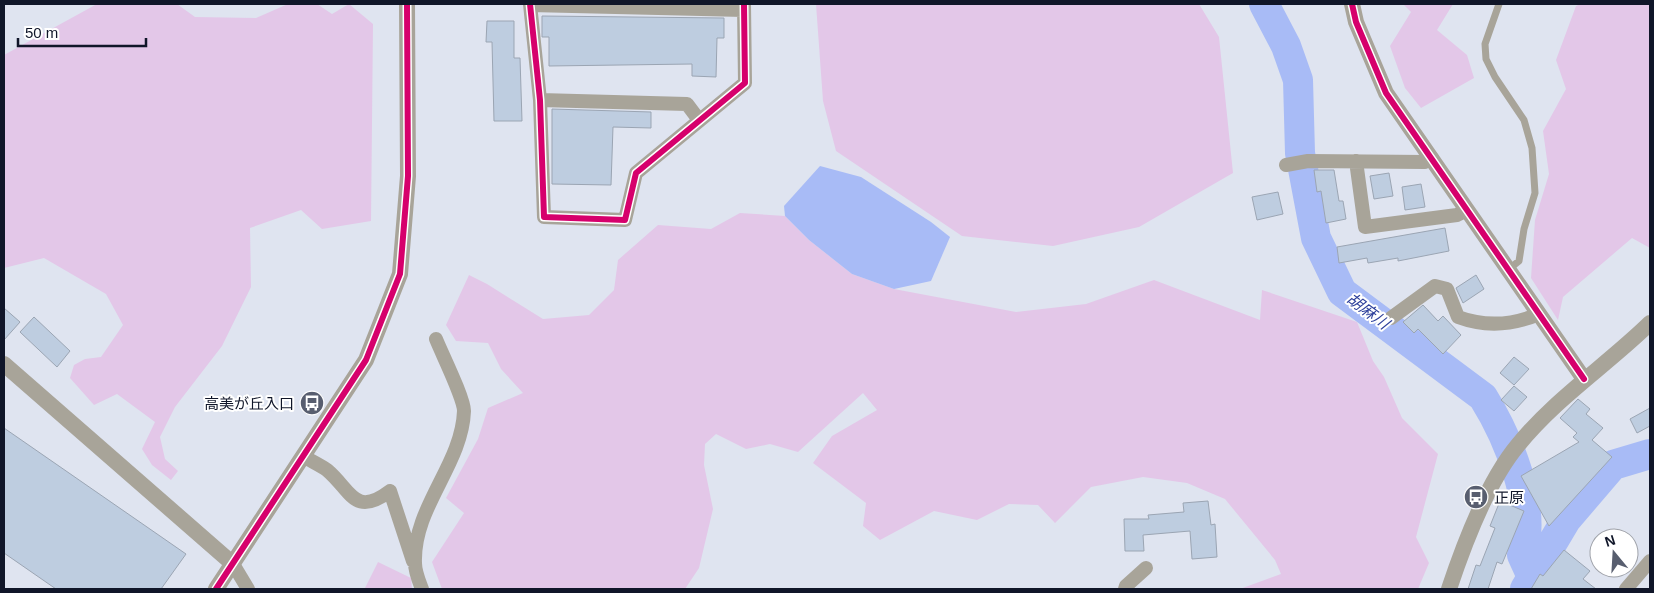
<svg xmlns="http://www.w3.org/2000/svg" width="1654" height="593" viewBox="0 0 1654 593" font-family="Arial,'Noto Sans JP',sans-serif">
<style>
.green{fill:#e3c7e8}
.water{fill:#a8bbf6}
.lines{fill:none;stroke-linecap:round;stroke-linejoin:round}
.river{stroke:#a8bbf6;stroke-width:30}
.building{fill:#becde0;stroke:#9ba5b3}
.service{stroke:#a8a499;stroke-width:7}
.minor{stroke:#a8a499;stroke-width:14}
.tertiary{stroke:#a8a499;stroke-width:16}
.cycleway-casing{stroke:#fff;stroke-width:9}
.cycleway{stroke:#d6006c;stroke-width:6}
.labels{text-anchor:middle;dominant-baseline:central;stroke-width:4;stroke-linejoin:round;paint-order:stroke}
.poi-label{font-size:15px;fill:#101629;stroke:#fff;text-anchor:end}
.water-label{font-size:16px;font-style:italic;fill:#2e409b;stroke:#fff}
</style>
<rect width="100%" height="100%" fill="#dfe4f0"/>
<path class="green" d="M97,4H177L195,17L256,18L288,4H317L332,14L349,4L373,24L371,221L322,229L301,210L250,228L251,287L222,346L175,407L160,437L165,459L178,471L171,480L152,465L142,449L155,422L117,394L94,405L70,378L74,365L85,359L101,357L123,325L106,294L44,258L4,268V55Z
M816,4H1199L1219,37L1233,173L1139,227L1053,246L962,236L836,151L823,101Z
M1403,4H1453L1437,30L1467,55L1474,78L1421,108L1405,88L1390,46L1411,12Z
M1581,4H1650V248L1632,238L1563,297L1558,320L1531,278L1535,220L1549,174L1543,131L1566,89L1556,60L1576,6Z
M740,213L785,216L809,240L852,274L894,289L1016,312L1086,304L1154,280L1260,320L1262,290L1357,322L1373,361L1384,377L1402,418L1438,454L1416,537L1429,563L1418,589H1240L1281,574L1275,560L1225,499L1187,483L1143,477L1091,487L1055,523L1038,505L1009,504L977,520L934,511L880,540L863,526L866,503L813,463L832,436L877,410L863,393L798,452L770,444L746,449L716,434L705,444L704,465L713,509L699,568L685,589H442L432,562L464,513L446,498L478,439L488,408L523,393L501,369L488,343L456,341L446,325L469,275L487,284L543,319L589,315L614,290L618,260L658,225L711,229Z
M378,562L411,578L412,589H354L365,588Z"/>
<path class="water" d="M820,166L861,177L931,222L950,237L931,281L894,289L852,274L809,240L785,216L784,206Z"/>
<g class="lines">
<path class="river" d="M1264,4L1286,46L1298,80L1300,153L1316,238L1342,292L1483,397C1508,437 1538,508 1522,555L1532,577
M1525,589L1566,520L1613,465L1650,454"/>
</g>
<path class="building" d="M542,16L724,18V38H717L716,77L692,76V64L549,66V37H542Z
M487,21H514V58H520L522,121H494L492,42H486Z
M552,109L651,112V128L613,127L611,185L552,184Z
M1314,170H1334L1339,201H1343L1346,219L1326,223L1321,191L1317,192Z
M1389,173L1393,196L1374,199L1370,176Z
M1421,184L1425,207L1405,210L1402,187Z
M1278,192L1283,214L1257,220L1252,197Z
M1445,228L1449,251L1398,261V258L1368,263L1367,258L1339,263L1337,247Z
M1476,275L1484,289L1463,303L1456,288Z
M1423,305L1438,321L1443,316L1461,335L1443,354L1418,329L1414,333L1403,322Z
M4,308L20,322L4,340Z
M34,317L70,351L57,367L20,332Z
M1514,357L1529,369L1514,385L1500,373Z
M1514,386L1527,397L1514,411L1501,400Z
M1578,399L1590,409L1586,414L1603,428L1592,440L1612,457L1549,526L1521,476L1579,442L1573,437L1577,433L1560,418Z
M1650,408V426L1637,433L1630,419Z
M4,428L186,554L161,589H56L4,553Z
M1208,501L1211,525L1215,524L1217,557L1192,559L1190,531L1143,535L1144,551H1125L1124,519H1149L1148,515L1184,512L1183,503Z
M1500,501L1524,511L1502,564L1497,562L1488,589H1468L1476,565L1480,566L1495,528L1490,526Z
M1564,550L1590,571L1583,579L1596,589H1531L1540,574L1543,576Z"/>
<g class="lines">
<path class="service" d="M1499,4L1485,44L1486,59L1495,77L1524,120L1532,148L1535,193L1524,229L1519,261L1509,269"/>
<path class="minor" d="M530,4L540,100L544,217L625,220L636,173L745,83L744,4
M530,5L744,10
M540,100L687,104L699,120
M1356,161L1365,227L1457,215L1467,210
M1286,165L1308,161L1425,162L1432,158
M1391,318L1435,286L1447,289L1458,317C1485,327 1513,325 1539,314
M303,456C311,461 320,465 327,470C351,490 354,518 390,491L413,561
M233,564L248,589
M422,589C419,581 415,572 415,563C413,507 462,465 464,411C464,398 442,354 436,339
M1125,589L1126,586L1146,568
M1626,589L1650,561"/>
<path class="tertiary" d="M1352,4L1356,22L1386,93L1584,379
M4,364L233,564
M216,589L366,360L400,274L408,176L407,4
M1449,589C1464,544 1487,482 1518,445C1556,398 1607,365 1650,323"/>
<g class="cycleway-casing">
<path id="cycleway" d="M530,4L540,100L544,217L625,220L636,173L745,83L744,4
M1352,4L1356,22L1386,93L1584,379
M216,589L366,360L400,274L408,176L407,4"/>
</g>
<use href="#cycleway" class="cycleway"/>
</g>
<defs>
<g id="bus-disc" transform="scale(1.25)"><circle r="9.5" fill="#585e6f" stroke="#fff"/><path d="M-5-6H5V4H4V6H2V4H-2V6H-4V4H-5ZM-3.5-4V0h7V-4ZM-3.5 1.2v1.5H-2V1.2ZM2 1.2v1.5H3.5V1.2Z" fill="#fff"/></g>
</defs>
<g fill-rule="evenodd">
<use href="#bus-disc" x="312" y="403"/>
<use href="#bus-disc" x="1476" y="497"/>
</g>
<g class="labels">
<g class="poi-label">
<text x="294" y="403">高美が丘入口</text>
<text x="1494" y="497" text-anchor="start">正原</text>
</g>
<g class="water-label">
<text transform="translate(1368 311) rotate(37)">胡麻川</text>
</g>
</g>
<rect width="1654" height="593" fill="none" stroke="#101629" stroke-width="10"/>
<g transform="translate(1614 553) rotate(342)"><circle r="24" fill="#ffffff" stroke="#9fa2a9"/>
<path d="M0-4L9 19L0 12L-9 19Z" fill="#585e6f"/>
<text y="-8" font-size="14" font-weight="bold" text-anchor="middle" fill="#101629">N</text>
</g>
<path d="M18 38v8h128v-8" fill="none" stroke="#101629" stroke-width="2.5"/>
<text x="25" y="38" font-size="15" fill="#101629" stroke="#ffffff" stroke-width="4" paint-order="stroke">50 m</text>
</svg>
